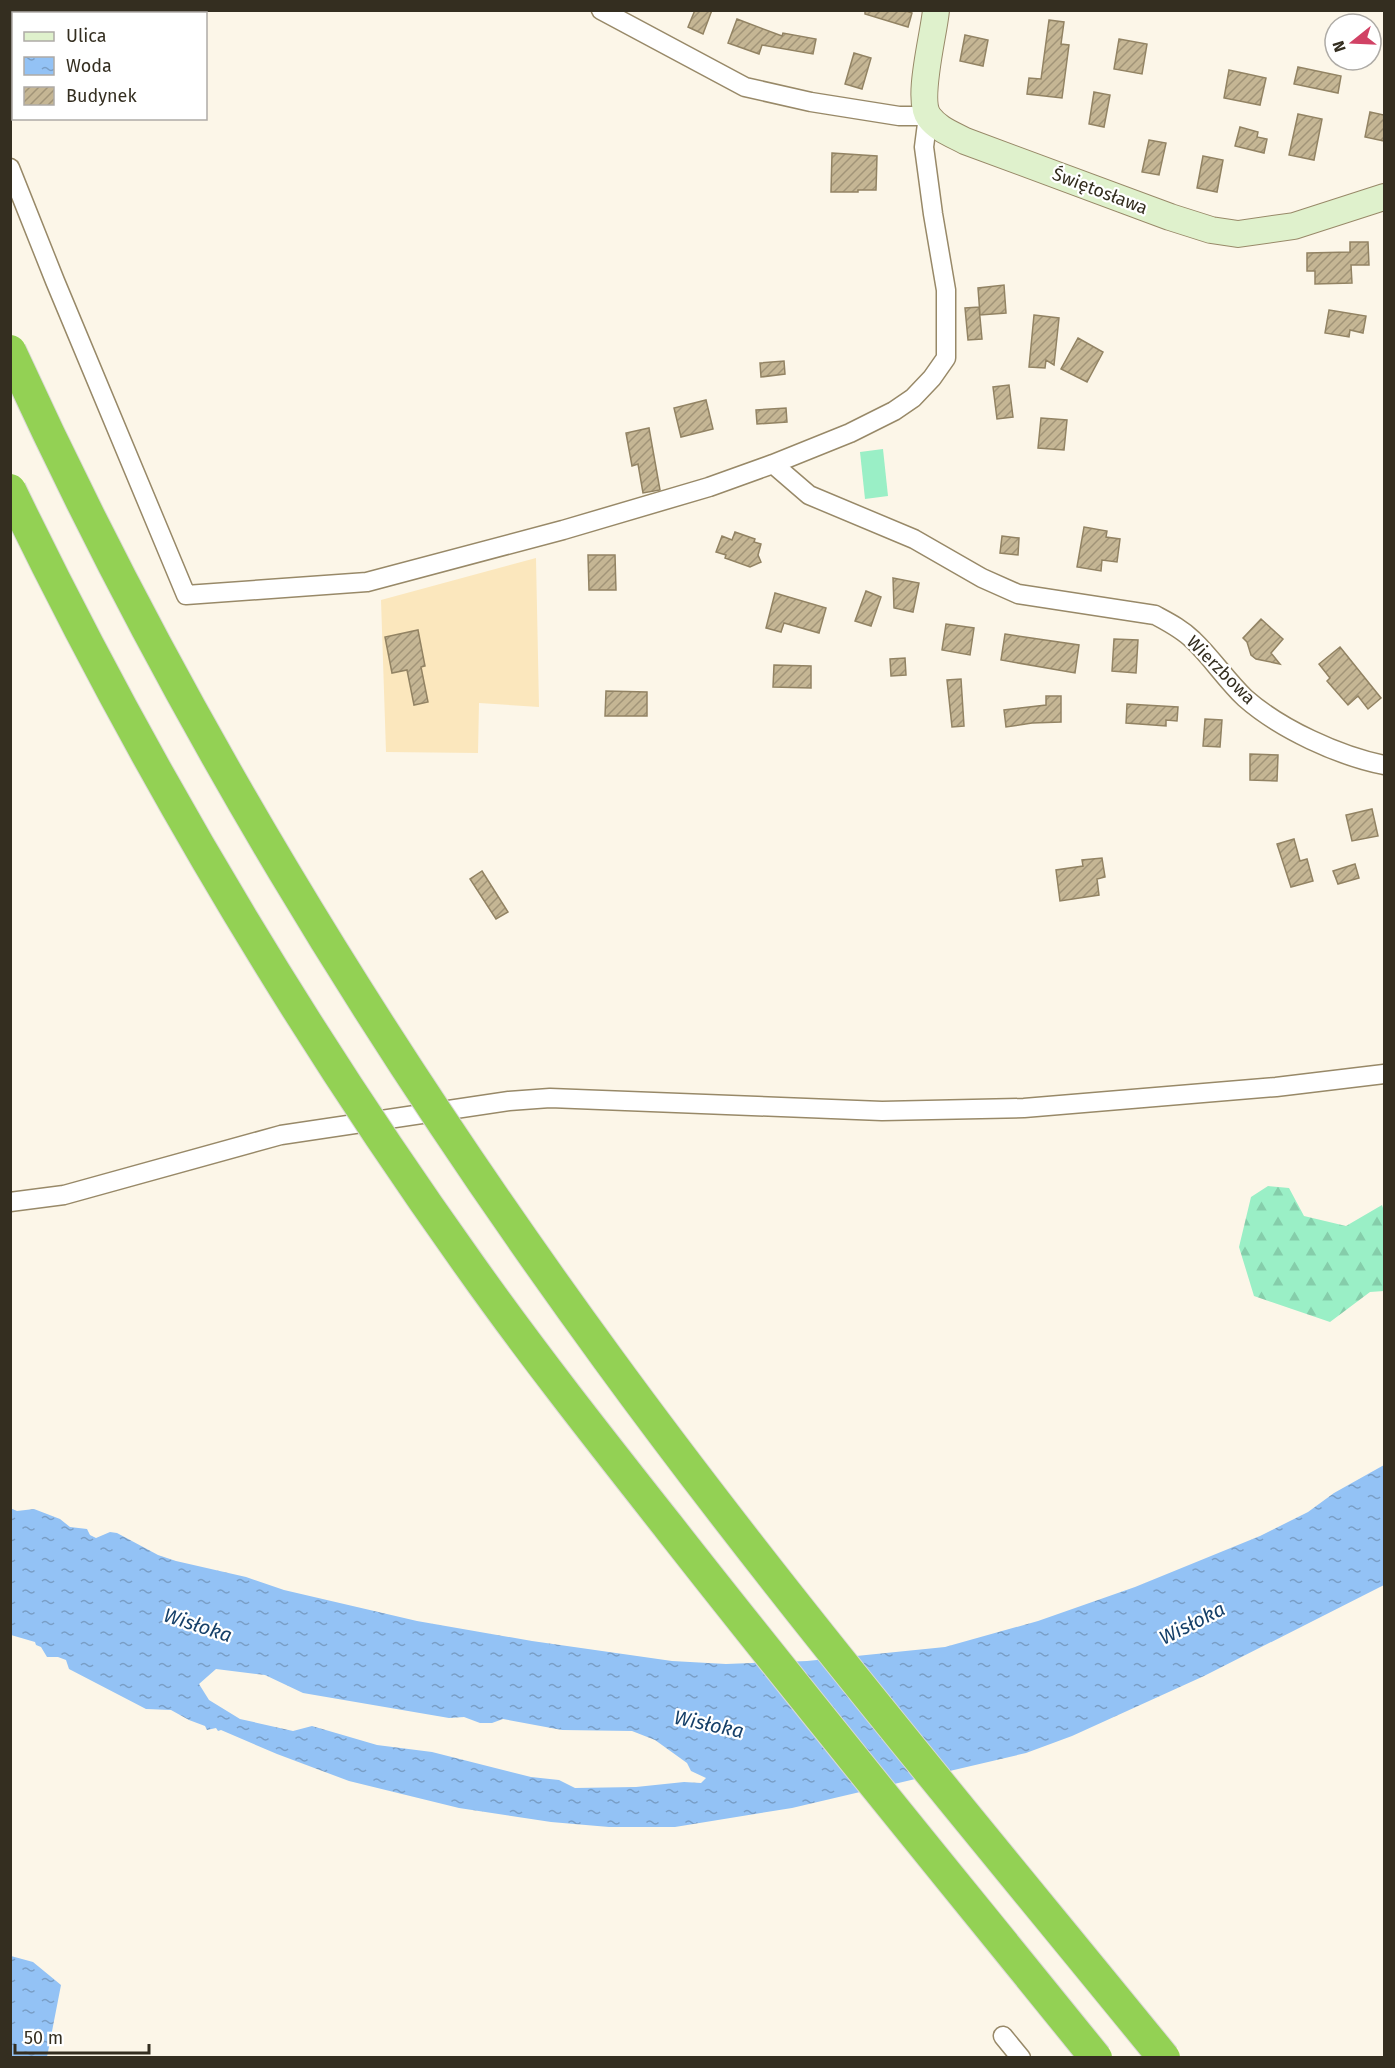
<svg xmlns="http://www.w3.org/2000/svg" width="1395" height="2068" viewBox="0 0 1395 2068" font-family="'Fira Sans',sans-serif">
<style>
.built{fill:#fbe7bd}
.forest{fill:url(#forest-firs)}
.pitch{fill:#9aefc6}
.water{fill:url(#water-ripples);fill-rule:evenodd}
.building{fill:url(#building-hatch);stroke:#928363;stroke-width:1.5}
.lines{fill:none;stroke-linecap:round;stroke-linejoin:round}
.street-casing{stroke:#988968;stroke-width:21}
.secondary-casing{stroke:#988968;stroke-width:28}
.street{stroke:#fff;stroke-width:18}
.secondary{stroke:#dff1cc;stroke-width:26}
.highway-bridge-casing{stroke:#dad9d7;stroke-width:34;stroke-linecap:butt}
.highway-bridge{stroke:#93d154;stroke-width:32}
.labels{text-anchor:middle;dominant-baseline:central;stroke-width:4.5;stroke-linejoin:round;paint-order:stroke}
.street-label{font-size:18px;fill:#342e20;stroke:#fff}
.water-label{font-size:20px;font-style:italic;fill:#164069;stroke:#fff}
</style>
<defs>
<pattern id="forest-firs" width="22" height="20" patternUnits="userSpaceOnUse" patternTransform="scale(1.5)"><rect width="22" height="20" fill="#9aefc6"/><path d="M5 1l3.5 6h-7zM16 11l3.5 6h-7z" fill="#85cdaa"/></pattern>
<pattern id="water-ripples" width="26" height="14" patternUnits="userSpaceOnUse" patternTransform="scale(1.5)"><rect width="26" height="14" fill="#93c2f5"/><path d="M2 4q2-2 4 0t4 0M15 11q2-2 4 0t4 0" fill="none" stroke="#799ec6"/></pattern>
<pattern id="building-hatch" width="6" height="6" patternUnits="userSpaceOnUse" patternTransform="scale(1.5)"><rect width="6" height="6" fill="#c5b694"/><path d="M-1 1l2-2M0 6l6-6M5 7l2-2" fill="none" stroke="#a19478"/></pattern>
</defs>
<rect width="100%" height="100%" fill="#fcf6e8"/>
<path class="built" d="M536,558L539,707L479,703L478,753L386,752L381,600Z"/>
<path class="forest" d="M1268,1186L1289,1188L1304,1216L1346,1226L1382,1205L1384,1211V1291L1370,1292L1330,1322L1254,1296L1239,1247L1251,1197Z"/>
<path class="pitch" d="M883,449L888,496L865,499L860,452Z"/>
<path class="water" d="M1384,1465V1585L1204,1676L1072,1736L1026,1753L792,1808L675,1827H609L551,1822L459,1808L349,1781L277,1754L221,1730L218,1731L216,1728L207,1730L205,1726L189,1720L171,1710L146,1709L69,1669L66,1660L58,1657H47L41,1647L36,1645L35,1642L11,1635L10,1508L17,1511L34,1509L60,1519L70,1527L87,1529L90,1535L96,1538L110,1532L117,1533L158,1555L176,1561L246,1577L284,1590L417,1621L532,1641L672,1661L726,1664L807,1661L945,1647L1038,1621L1135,1587L1260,1536L1308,1512L1334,1493ZM216,1669L265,1675L303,1693L449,1718L464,1717L480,1723H492L503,1719L562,1730L632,1731L655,1740L687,1763L691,1771L706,1778L701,1783L684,1782L636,1787L575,1788L559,1780L531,1777L432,1752L377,1745L312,1726L293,1731L240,1719L209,1700L199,1684Z
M11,1956L33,1962L61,1985L47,2057H11Z"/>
<path class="building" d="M695,10H712L703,34L688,27Z
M865,10H903L912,13L908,27L865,14Z
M737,19L782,36L783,33L816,39L813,54L762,45L759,54L728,43Z
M1049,20L1064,22L1061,44L1069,45L1062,98L1027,94L1029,78L1041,79Z
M965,35L988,40L983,66L960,61Z
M1119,39L1147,44L1142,74L1114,69Z
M854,53L871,58L862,89L845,84Z
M1298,67L1341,76L1338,93L1294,84Z
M1229,70L1266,78L1260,105L1224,98Z
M1094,92L1110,95L1104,127L1089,124Z
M1370,112L1384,115V141L1365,137Z
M1298,114L1322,119L1314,160L1289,155Z
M1240,127L1258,132L1257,137L1267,139L1264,153L1235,146Z
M1149,140L1166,143L1159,175L1142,172Z
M832,153L877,156L876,190H858V192H831Z
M1203,156L1223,160L1217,192L1197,188Z
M1350,242H1368L1369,265H1351L1352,283L1315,284V271H1307V253L1350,252Z
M1004,285L1006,313L980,315L978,288Z
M979,307L982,339L968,340L965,308Z
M1329,310L1366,316L1363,333L1350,330L1349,337L1325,333Z
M1034,315L1059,318L1054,365L1046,360L1045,368L1029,367Z
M1078,338L1103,352L1087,382L1061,369Z
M784,361L785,374L761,377L760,363Z
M1009,385L1013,417L997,419L993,387Z
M706,400L713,429L681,437L674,408Z
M786,408L787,422L757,424L756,410Z
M1041,418L1067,420L1064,450L1038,448Z
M649,428L660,490L643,493L638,464L632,466L626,433Z
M1084,527L1107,531L1106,537L1120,539L1117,562L1102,560L1101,571L1077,567Z
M735,532L755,539L754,542L761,544L758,555L761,562L750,567L725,558L726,555L716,552L722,536L732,540Z
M1002,536L1019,538L1018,555L1000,553Z
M588,555H615L616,590H589Z
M893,578L919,583L913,612L894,608Z
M866,591L881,597L871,626L855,621Z
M775,593L826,608L819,633L784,623L781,632L766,628Z
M1261,619L1283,639L1271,653L1280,664L1256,659L1251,655L1247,642L1243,638Z
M946,624L974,628L970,655L942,650Z
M418,630L425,666L421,667L428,702L414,705L407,670L392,673L385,637Z
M1005,634L1079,645L1075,673L1001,660Z
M1114,639L1138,640L1136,673L1112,671Z
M1340,647L1381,698L1368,709L1358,696L1348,705L1327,681L1330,678L1319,664Z
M905,658L906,675L891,676L890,659Z
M774,665L811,666V688L773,687Z
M961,679L964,726L952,727L947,680Z
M606,691L647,692V716H605Z
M1046,696H1061V722L1032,723L1006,727L1004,710L1046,705Z
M1127,704L1178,707L1177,721L1166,720V726L1126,723Z
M1205,719L1222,720L1220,747L1203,746Z
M1250,754L1278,755L1277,781L1250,780Z
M1372,809L1378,836L1352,841L1346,815Z
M1294,839L1300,861L1307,859L1313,881L1291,887L1277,844Z
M1102,858L1105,877L1097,879L1099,895L1060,901L1056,870L1083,866L1082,860Z
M1355,864L1359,878L1338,884L1333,871Z
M482,871L508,912L496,919L470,879Z"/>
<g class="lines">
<g class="street-casing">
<path id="street" d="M10,168L55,281L186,595L367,582L563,530L709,487L773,464L850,433L894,411L913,398L932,378L946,358V290L933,214L924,147L928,116H899L811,102L745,87L601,10
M773,464L809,495L914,539L982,578L1018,594L1155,615C1168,622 1182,629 1193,640C1212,658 1226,680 1245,698C1280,729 1339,756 1384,765
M10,1202L64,1195L281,1135L509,1101L550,1098L882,1111L1024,1108L1276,1087L1384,1074
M1003,2036L1021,2058"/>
</g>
<g class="secondary-casing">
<path id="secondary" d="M936,10C934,34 916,100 929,117C938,129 952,134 965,141L1170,217L1211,230L1238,234L1294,226L1384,197"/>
</g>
<use href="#street" class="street"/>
<use href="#secondary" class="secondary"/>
<g class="highway-bridge-casing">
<path id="highway-bridge" d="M10,351C174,710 375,1040 608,1359C783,1599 976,1827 1164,2058
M10,490C141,761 295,1021 470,1266C533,1355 601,1441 668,1526C808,1705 953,1881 1096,2058"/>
</g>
<use href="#highway-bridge" class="highway-bridge"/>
</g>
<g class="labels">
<g class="street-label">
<text transform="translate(1100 191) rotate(21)">Świętosława</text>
<text transform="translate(1221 670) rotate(45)">Wierzbowa</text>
</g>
<g class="water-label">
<text transform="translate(1192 1623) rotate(-27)">Wisłoka</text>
<text transform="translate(198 1625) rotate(18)">Wisłoka</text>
<text transform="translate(709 1724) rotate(12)">Wisłoka</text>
</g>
</g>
<rect width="1395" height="2068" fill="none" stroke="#342e20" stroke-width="24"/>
<rect x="12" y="12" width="195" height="108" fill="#ffffff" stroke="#aeaba6" stroke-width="1.5"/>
<rect x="24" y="32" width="30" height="9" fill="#dff1cc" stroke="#aeaba6" stroke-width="1.5"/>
<text x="66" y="42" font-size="18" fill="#342e20">Ulica</text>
<rect x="24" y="57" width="30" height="18" fill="url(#water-ripples)" stroke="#aeaba6" stroke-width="1.5"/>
<text x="66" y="72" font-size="18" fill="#342e20">Woda</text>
<rect x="24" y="87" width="30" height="18" fill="url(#building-hatch)" stroke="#aeaba6" stroke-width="1.5"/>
<text x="66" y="102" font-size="18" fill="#342e20">Budynek</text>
<g transform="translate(1353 42) rotate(252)"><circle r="28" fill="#ffffff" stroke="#aeaba6" stroke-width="1.5"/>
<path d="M0-4.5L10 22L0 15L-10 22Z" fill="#d14265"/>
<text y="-9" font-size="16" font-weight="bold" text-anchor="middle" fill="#342e20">N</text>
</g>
<path d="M15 2044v9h134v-9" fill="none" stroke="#342e20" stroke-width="3"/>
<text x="24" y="2044" font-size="18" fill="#342e20" stroke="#ffffff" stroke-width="4.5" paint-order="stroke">50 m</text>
</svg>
